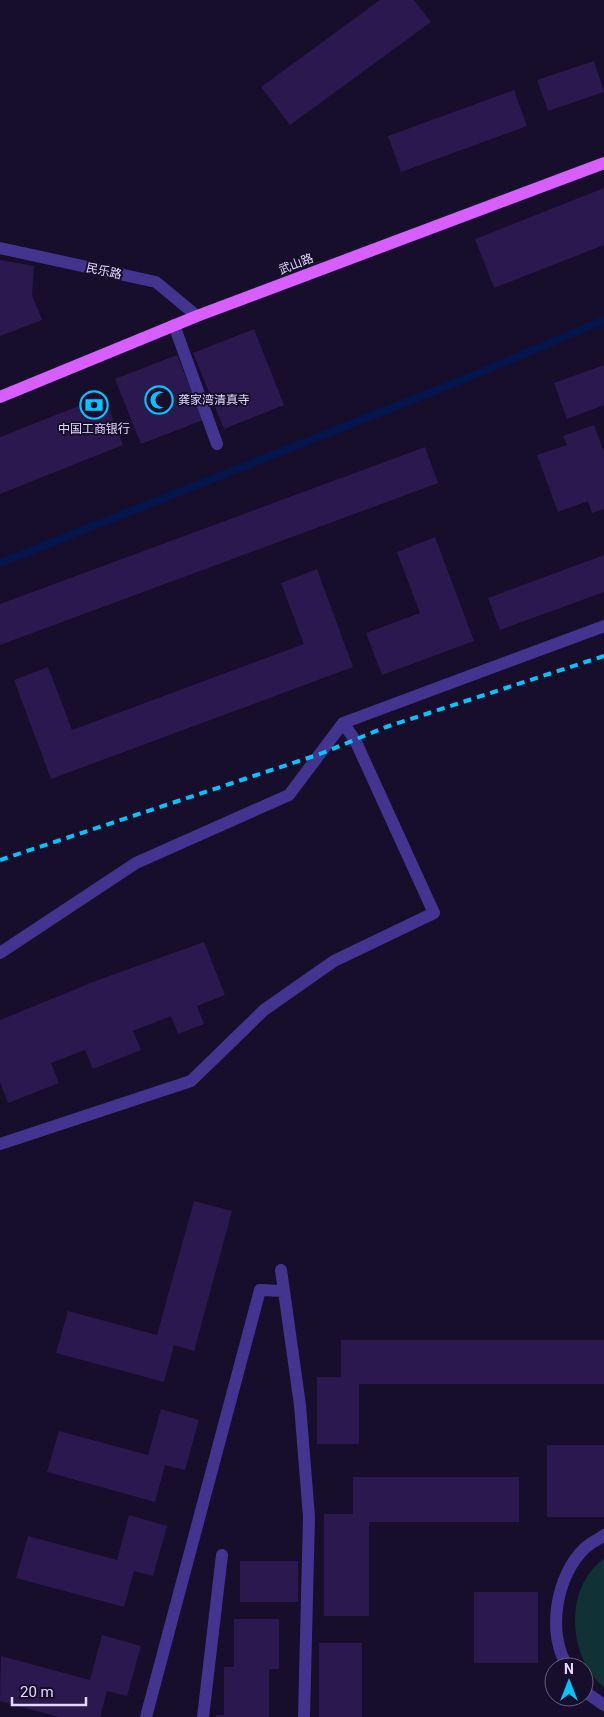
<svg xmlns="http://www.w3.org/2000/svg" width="604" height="1717" viewBox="0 0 604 1717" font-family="Roboto,'Noto Sans SC',sans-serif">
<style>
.green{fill:#103236}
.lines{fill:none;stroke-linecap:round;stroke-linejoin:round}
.stream{stroke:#05164d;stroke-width:8}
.building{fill:#2a184e}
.minor{stroke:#43348f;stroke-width:12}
.major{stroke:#d85fff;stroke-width:12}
.rail{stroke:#04c5ff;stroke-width:4;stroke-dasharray:8 6;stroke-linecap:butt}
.labels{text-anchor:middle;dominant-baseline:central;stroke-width:4;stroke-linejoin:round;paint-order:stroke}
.street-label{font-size:12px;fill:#e2d8ff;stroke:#170e2b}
.poi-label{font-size:12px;fill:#e2d8ff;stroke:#170e2b;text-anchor:start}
</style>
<rect width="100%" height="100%" fill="#170e2b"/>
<path class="green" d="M604,1559V1687C597,1683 594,1676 589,1670C568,1638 569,1583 604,1559Z"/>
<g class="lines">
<path class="stream" d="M0,563L462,380L604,320"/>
</g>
<path class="building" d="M380,0H414L431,22L290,125L261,87Z
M594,61L604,92L548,111L537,80Z
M514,90L527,126L401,172L388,136Z
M604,188V245L494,288L475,239Z
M0,260L34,266L32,295L42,320L0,336Z
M254,329L284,405L224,429L193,353Z
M177,355L203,420L141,444L115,379Z
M604,365V405L567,419L554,383Z
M104,396L123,445L0,494V437Z
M594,425L604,452V509L592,513L588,501L558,512L537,455L567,445L563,436Z
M425,447L438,483L0,645V604Z
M435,537L474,641L382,675L366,633L420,613L397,552Z
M604,555V592L500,630L488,598Z
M317,569L353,667L51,779L14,680L48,667L72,730L304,644L281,583Z
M204,942L225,995L197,1006L204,1024L178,1034L171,1016L133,1031L141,1050L93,1069L85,1050L51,1063L59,1083L8,1103L0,1082V1020L98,980Z
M194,1201L232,1211L194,1351L174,1345L164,1382L56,1353L68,1311L157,1335Z
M341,1340H604V1384H359V1444H317V1377H341Z
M161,1409L199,1420L185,1470L165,1465L155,1502L47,1472L59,1431L148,1455Z
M547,1445H604V1517H547Z
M353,1477H519V1522H369V1616H324V1514H353Z
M129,1515L167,1526L153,1576L134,1571L124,1607L16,1578L28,1536L117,1560Z
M240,1561H298V1602H240Z
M474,1592H538V1663H474Z
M234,1619H279V1669H269V1717H216V1715H224V1667H234Z
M102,1635L141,1646L127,1696L107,1691L100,1717H59L0,1701L1,1656L90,1680Z
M319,1643H362V1717H319Z"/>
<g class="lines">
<path class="minor" d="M0,248L156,282L197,316
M174,325L217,444
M0,953L136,863L289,795L343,723L604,626
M0,1144L191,1081L264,1010L334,961L434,913L355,740L343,723
M281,1270L300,1405L309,1517L304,1717
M568,1667C546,1634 556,1575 585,1548C590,1543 598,1540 604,1535
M584,1691L604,1705
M146,1717L260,1290L284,1291
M203,1717L222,1555"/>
<path class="major" d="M0,397L197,316L604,163"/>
<path class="rail" d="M0,860L320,754L386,727L604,656"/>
</g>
<defs>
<g id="mosque-ring" transform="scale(1.4375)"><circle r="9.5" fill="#170e2b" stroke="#04c5ff" stroke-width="1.5"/><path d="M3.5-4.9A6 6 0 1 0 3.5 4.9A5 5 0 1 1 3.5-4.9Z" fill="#04c5ff"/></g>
<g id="bank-ring" transform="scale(1.4375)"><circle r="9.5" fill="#170e2b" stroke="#04c5ff" stroke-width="1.5"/><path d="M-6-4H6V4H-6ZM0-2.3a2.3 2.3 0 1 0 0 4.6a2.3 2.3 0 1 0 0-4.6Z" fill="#04c5ff"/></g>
</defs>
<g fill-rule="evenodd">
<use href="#mosque-ring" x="159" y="400"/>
<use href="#bank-ring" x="94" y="405"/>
</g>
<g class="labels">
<g class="street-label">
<text transform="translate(296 264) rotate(-21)">武山路</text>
<text transform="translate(104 271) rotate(12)">民乐路</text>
</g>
<g class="poi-label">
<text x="178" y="400">龚家湾清真寺</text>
<text x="94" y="429" text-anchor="middle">中国工商银行</text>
</g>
</g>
<g transform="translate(569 1682)"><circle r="24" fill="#170e2b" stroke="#685f80"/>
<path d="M0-4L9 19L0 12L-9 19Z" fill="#04c5ff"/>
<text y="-8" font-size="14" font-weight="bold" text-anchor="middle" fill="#e2d8ff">N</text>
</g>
<path d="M12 1697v8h74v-8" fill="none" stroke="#e2d8ff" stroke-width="2.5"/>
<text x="20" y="1697" font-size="15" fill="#e2d8ff" stroke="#170e2b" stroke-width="4" paint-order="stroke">20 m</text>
</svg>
